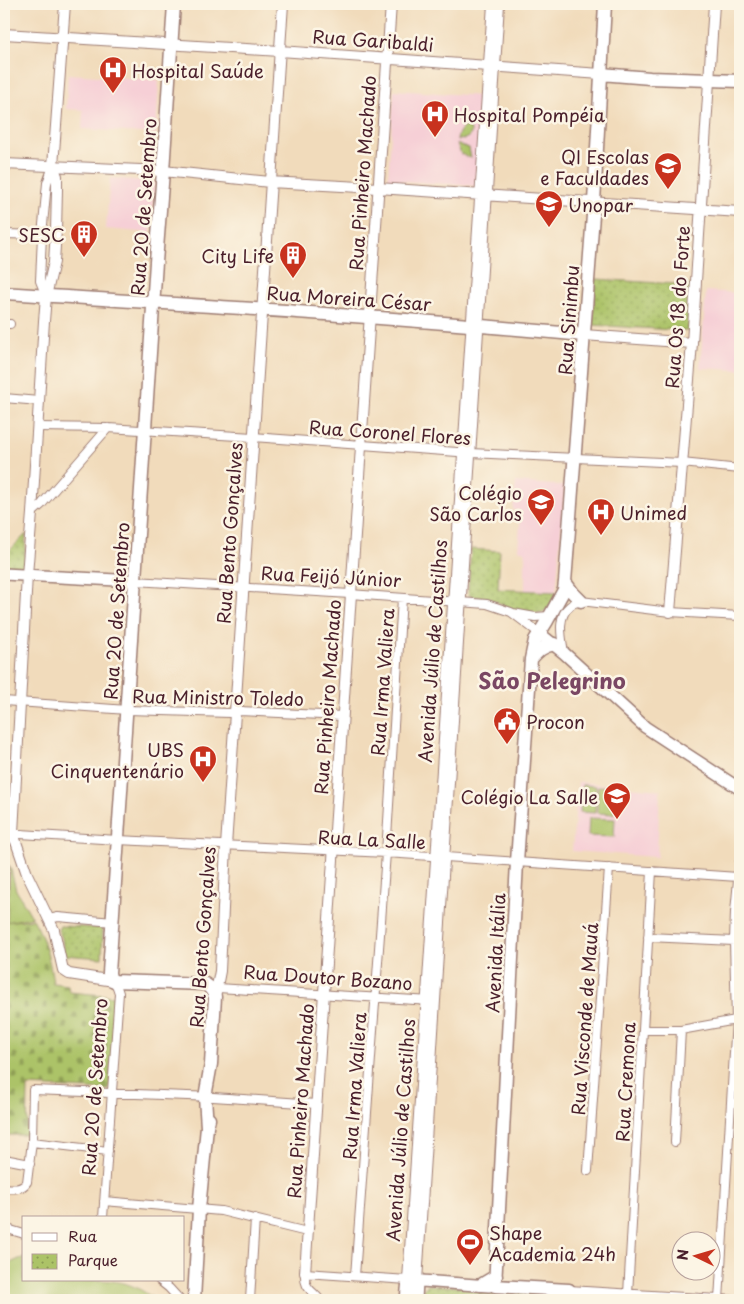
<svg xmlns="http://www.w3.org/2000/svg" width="744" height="1304" viewBox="0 0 744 1304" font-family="'Playpen Sans',sans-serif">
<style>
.built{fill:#f6cfd6}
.grass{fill:#acc367;stroke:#7b7149}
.cemetery{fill:url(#cemetery-stones);stroke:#7b7149}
.park{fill:url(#park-dots);stroke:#7b7149}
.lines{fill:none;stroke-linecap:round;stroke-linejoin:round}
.minor-casing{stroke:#9e7d73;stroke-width:10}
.tertiary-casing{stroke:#9e7d73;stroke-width:12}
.secondary-casing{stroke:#9e7d73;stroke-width:14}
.primary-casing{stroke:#9e7d73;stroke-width:15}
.minor{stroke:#fff;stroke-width:8}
.tertiary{stroke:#fff;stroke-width:10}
.secondary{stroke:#fff;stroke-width:11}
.primary{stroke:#fff;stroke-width:12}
.labels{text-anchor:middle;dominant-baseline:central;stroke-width:5;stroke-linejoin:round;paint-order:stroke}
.street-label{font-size:18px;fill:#4a1f2b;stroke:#fcf5e5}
.poi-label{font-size:18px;fill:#4a1f2b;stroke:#fcf5e5;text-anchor:start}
.district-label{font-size:22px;font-weight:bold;fill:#7a4763;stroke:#fcf5e5}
</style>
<defs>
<pattern id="cemetery-stones" width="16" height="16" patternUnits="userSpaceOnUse" patternTransform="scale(1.25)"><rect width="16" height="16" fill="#acc367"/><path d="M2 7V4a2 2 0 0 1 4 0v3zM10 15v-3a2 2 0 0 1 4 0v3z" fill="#8e9e55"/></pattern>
<pattern id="park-dots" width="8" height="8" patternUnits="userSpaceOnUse" patternTransform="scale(1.25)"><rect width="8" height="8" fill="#acc367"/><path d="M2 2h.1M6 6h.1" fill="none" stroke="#8e9e55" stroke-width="1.8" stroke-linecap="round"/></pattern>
</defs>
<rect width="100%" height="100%" fill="#fcf5e5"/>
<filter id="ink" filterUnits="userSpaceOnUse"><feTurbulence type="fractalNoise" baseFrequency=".02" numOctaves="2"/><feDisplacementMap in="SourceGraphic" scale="10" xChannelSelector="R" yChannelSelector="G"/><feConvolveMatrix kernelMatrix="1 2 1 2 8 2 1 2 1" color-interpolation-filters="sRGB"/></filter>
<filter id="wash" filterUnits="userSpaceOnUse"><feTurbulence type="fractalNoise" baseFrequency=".0096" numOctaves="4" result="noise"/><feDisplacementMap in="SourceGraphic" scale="20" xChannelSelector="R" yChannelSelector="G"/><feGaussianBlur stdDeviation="1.12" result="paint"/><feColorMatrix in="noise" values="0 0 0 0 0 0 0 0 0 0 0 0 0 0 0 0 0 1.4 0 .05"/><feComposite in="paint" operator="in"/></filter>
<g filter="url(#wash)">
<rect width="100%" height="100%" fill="#f1dbbb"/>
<path class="built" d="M68,74L159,80L156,134L82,129L83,110L66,109Z
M394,90L481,96L476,186L388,180Z
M110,178L155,182L151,233L106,229Z
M706,291L740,293V370L700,368Z
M516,482L565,486L556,592L525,591V551L518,549L521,511L513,510Z
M578,782L660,790L657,857L572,851Z"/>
<path class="grass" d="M468,126L471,130V134C467,139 463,140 457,140C458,133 461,127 468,126Z
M457,144L469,148L471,158L461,154Z
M582,785L596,786L595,813L580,812Z
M598,786L615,787L614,814L597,813Z
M589,818L615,819L614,837L588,836Z
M10,866L16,890L32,917L7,922Z
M24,1258V1280C41,1280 57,1280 74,1280C105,1280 130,1278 155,1300H4V1266L19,1259Z"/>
<path class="cemetery" d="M33,919C45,939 50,961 53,983L68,985L69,992L114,996L116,997L109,1090L28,1086L27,1135H4V922Z"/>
<path class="park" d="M595,279L692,285L689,331L593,325Z
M26,534L24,568L4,567V556Z
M471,549L500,551L498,589L556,592L549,608L543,612L537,613L514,610L489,598L470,596L468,592Z
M60,926L103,928L102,958L64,955L62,938L58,930Z
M429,1285L537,1292V1300H419C420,1292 422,1289 429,1285Z"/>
</g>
<g filter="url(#ink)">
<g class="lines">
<g class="minor-casing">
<path id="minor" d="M4,234L42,235
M46,296L40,281L42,235L47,183L53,166
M4,324H10
M4,398L39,401
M37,427L108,428L253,437L471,453L682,463L740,469
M32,513L41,505L108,428
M135,581L350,594L487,604L511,612L539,633
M513,613L535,617L550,616
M564,653C562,639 556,617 570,606C572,604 577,602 581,601L670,612L740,616
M4,701L127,710L230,713L239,711L342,716
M4,833L118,840L386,853L738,877
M4,888L5,847L6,841L13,833
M49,919L58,917L113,922
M648,937L734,941
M218,988L431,1001
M643,1030H681L736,1020
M32,1142L108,1151
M675,1142L681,1030
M4,1159L30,1164
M588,1171L609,868
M4,1188C13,1189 22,1190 27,1182L32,1142L33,1090L213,1097L316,1104
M104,1201L221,1211L307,1232
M103,1218L119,993L117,987L114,981
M4,1228L24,1234
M355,1276L386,853L402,598
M159,1280L169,1288L180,1300
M569,1290L734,1300
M628,1294L652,871
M250,1300L255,1219
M320,1300C311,1289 304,1289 305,1273L408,1280
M719,1300L736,1020L734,941L735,912L740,859"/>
</g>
<g class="tertiary-casing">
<path id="tertiary" d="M65,4L53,166L57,176V190L56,230L54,262L46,296L44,321L32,513L27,575L13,833L27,874L54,930L63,970L69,974L114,981
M4,34L280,51L601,74
M4,164L163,171L270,182L378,188L740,212
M584,335L692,343
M670,612L692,343L714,4
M215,997L220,971L226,846L283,4
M305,1273L391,4
M408,1280L493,4
M417,1281L499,4"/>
</g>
<g class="secondary-casing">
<path id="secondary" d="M4,574L135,581
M539,633L564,653L645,727L740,789
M406,1300L408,1280L489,1286
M416,1300L417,1281"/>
</g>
<g class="primary-casing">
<path id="primary" d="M174,4L163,171L156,262L109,973L110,978L114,981L205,984C210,987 213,991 215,997L211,1064L205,1097L207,1127
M601,74L650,78L740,81
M4,293C197,305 391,317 584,335
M565,582L573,593L581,601
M531,659C538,651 543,646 554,644
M481,1285L496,1276
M194,1300L199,1209L207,1127L209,1119
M568,1300L569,1290L495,1286L517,862L531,659L535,640L547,621L559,599L564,590L565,582L594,202L605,4"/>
</g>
<use href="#minor" class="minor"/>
<use href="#tertiary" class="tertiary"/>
<use href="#secondary" class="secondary"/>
<use href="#primary" class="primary"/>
</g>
</g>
<defs>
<g id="hospital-pin" transform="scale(1.4375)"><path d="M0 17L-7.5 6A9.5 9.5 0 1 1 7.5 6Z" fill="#c8321e" stroke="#fcf5e5"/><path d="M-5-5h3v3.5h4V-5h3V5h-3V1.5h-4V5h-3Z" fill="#fff"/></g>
<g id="university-pin" transform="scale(1.4375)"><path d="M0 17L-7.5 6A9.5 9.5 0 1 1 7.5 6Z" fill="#c8321e" stroke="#fcf5e5"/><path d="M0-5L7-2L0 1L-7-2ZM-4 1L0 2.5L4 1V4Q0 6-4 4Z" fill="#fff"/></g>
<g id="building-pin" transform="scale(1.4375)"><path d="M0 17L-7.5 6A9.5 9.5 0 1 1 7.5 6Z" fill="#c8321e" stroke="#fcf5e5"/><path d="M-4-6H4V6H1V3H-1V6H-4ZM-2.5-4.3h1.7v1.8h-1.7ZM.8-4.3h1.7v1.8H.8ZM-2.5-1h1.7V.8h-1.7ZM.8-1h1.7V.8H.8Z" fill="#fff"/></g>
<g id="school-pin" transform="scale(1.4375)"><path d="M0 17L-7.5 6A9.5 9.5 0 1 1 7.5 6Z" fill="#c8321e" stroke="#fcf5e5"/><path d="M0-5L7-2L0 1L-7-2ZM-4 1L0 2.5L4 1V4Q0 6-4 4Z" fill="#fff"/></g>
<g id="civic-pin" transform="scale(1.4375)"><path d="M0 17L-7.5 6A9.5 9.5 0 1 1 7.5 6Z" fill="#c8321e" stroke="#fcf5e5"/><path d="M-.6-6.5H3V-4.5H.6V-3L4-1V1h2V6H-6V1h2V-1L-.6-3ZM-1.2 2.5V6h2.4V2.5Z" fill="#fff"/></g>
<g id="stadium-pin" transform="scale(1.4375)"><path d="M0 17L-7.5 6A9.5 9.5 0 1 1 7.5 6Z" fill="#c8321e" stroke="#fcf5e5"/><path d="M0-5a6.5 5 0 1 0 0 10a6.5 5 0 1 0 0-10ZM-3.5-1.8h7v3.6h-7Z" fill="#fff"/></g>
</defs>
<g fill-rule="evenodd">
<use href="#hospital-pin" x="113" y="70"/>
<use href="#hospital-pin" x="435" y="114"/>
<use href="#university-pin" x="668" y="166"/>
<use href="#university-pin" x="549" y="204"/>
<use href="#building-pin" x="84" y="234"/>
<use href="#building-pin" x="293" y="255"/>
<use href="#school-pin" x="541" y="502"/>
<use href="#hospital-pin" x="601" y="512"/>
<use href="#civic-pin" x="507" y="721"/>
<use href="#hospital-pin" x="203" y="759"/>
<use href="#school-pin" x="617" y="796"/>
<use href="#stadium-pin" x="470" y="1242"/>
</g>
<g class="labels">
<g class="street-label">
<text transform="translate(373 40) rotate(4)">Rua Garibaldi</text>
<text transform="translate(362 173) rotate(-86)">Rua Pinheiro Machado</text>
<text transform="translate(143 207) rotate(-86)">Rua 20 de Setembro</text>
<text transform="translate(349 298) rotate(4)">Rua Moreira César</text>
<text transform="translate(677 307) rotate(-86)">Rua Os 18 do Forte</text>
<text transform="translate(568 320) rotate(-86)">Rua Sinimbu</text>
<text transform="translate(390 432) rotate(4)">Rua Coronel Flores</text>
<text transform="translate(229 533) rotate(-86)">Rua Bento Gonçalves</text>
<text transform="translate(331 576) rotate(3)">Rua Feijó Júnior</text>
<text transform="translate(116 611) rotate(-86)">Rua 20 de Setembro</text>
<text transform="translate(432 651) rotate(-86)">Avenida Júlio de Castilhos</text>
<text transform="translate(382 682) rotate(-86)">Rua Irma Valiera</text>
<text transform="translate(218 697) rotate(1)">Rua Ministro Toledo</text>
<text transform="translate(327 697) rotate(-86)">Rua Pinheiro Machado</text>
<text transform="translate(372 839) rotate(3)">Rua La Salle</text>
<text transform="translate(202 937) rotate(-86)">Rua Bento Gonçalves</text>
<text transform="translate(495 953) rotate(-87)">Avenida Itália</text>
<text transform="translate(328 977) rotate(4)">Rua Doutor Bozano</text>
<text transform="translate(584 1019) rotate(-86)">Rua Visconde de Mauá</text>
<text transform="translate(625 1082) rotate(-87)">Rua Cremona</text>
<text transform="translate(354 1086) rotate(-86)">Rua Irma Valiera</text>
<text transform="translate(94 1087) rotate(-86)">Rua 20 de Setembro</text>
<text transform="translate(300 1101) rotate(-86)">Rua Pinheiro Machado</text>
<text transform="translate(400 1130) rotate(-86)">Avenida Júlio de Castilhos</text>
</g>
<g class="poi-label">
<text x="132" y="70">Hospital Saúde</text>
<text x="454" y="114">Hospital Pompéia</text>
<text x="649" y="156" text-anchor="end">QI Escolas<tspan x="649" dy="21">e Faculdades</tspan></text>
<text x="568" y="204">Unopar</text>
<text x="65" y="234" text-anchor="end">SESC</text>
<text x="274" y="255" text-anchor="end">City Life</text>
<text x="522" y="492" text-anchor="end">Colégio<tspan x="522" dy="21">São Carlos</tspan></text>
<text x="620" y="512">Unimed</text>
<text x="526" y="721">Procon</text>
<text x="184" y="749" text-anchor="end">UBS<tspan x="184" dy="21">Cinquentenário</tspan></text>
<text x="598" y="796" text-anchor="end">Colégio La Salle</text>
<text x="489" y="1232">Shape<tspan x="489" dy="21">Academia 24h</tspan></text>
</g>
<g class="district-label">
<text x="552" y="679">São Pelegrino</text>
</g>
</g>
<rect width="744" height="1304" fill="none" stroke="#fcf5e5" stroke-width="20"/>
<rect x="22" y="1216" width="162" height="65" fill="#fcf5e5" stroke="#b59f9b"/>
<rect x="32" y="1233" width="25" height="8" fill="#ffffff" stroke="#b59f9b"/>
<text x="68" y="1242" font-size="15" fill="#4a1f2b">Rua</text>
<rect x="32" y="1254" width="25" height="15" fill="url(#park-dots)" stroke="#b59f9b"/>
<text x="68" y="1266" font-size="15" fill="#4a1f2b">Parque</text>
<g transform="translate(696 1256) rotate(275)"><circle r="24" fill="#fcf5e5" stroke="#b59f9b"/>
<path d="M0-4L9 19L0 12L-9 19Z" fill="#c8321e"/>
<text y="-8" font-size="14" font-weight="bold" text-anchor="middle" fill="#4a1f2b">N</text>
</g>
</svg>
